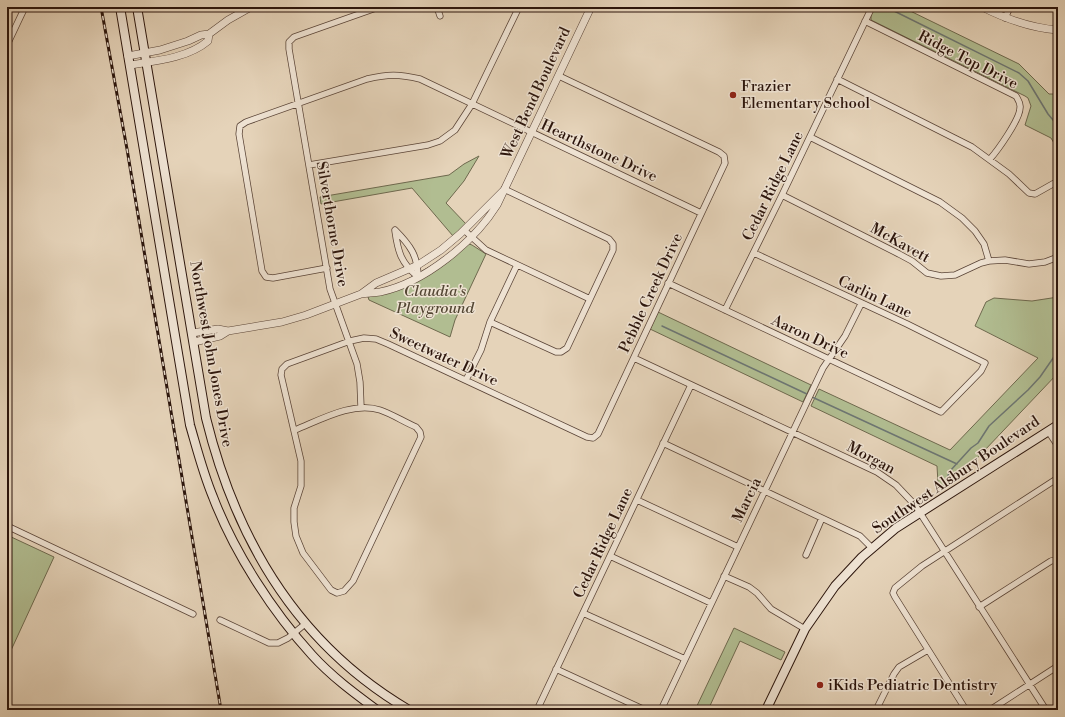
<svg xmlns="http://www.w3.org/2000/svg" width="1065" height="717" viewBox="0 0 1065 717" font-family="'Libre Bodoni',serif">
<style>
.green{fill:#b1bd91;stroke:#6e694e}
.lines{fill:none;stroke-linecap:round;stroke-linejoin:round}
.stream{stroke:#6d7673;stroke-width:1.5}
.minor-casing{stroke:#5a4437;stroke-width:7}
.tertiary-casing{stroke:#5a4437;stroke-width:8}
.secondary-casing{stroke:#2c150c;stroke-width:10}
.minor{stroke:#eee2d2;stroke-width:5.5}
.tertiary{stroke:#eee2d2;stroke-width:7}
.secondary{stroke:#eee2d2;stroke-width:8}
.rail-casing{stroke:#2c150c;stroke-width:3}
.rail{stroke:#eee2d2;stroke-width:1.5;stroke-dasharray:4.5;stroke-linecap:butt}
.poi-dot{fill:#8f2418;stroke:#eee2d2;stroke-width:1.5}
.labels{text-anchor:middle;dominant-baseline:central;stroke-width:3;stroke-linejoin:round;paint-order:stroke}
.street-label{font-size:15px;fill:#2c150c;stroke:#eee2d2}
.poi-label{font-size:15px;fill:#2c150c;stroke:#eee2d2;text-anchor:start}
.park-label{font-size:15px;font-style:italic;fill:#544734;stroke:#eee2d2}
</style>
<rect width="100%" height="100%" fill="#e5d3b9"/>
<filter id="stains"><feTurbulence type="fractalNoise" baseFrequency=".005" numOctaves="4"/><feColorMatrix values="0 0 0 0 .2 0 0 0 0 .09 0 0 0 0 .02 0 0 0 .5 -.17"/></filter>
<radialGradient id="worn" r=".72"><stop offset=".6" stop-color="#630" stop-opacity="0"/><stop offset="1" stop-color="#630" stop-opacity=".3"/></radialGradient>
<path class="green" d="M874,7H902L1019,64L1049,94H1058V150L1051,138L1025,125L1031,106L1028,98L1025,96L871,20V14Z
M479,156L464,181L446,203L466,224L453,236L412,188L321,204L320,197L449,175L464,164Z
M469,244L472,245L486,254L455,320L450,337L369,300L368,297L384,293Z
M1058,297V373L965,471L945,487L938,483L937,466L811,406L819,389L950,450L1038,358L975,326L986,302L994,298L1032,301Z
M658,312L811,385L803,402L650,329Z
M7,535L54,557L7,659Z
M734,628L785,652L781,660L740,641L708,710H695Z"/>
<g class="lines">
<path class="stream" d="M886,7L1019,73L1028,81L1048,114L1058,126
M662,326L809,395
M812,397L957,464
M944,485L950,471L971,448L978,443L989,426L1028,390L1040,377L1058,351"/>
<g class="minor-casing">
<path id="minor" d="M437,7L440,16
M1005,18L1010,7
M865,21L1016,96C1018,100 1021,103 1020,108C1020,119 998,150 990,159
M7,45L25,7
M837,79L972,147L1009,174L1029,193L1035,194L1058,181
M810,137L940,202L962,218L975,231L984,244L989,261
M309,165L428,145L440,141L455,130L472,104L519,7
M782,195L899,254L912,261L927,273L941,276L955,275L981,263L989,261L1005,260L1029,264L1045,262L1058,257
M395,230C410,245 418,256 418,277
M464,230L486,250L590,299
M395,231C398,252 401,263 418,277
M327,268L273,278L266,277L262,271L239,134L240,126L246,122L367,79C388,74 399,74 420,79L701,213
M668,283L941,412L981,371L985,363L907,324L754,253
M725,310L782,195L872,7
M490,322L556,352H561L567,348L613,250V244L609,239L504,189
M634,358L877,472L896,485L915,505L1046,710
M466,380L481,350L490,322L517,265
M361,407L360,382L357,364L330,289L289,49V42L294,37L379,7
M295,430C320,420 353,401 380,410C392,414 404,422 416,427L420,432L421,437L353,581L344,591L337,593L331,590L303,553L296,536L294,522V508L301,486V461L281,375L282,369L287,364L350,341L364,338L376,339L388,344L587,437L593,438L598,434L725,163L724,156L719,152L559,76
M1048,431L1058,446
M663,443L860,536L872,548
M637,500L738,547
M7,526L193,614
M806,555L822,518
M610,556L711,603
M724,576L749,587L757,593L771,609L805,629
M979,607L1051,561L1058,559
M583,613L685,659
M220,620L269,643H278L288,638L305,624
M556,669L645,710
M537,710L691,385
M661,710L823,368L845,336L861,304
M876,710L894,674L899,667L928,650
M966,710L895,597L893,593L895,588L922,566L1058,478
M990,710L1058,666"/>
</g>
<g class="tertiary-casing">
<path id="tertiary" d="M982,7C1006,19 1030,28 1058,30
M128,56L160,50L188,41L201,35L209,34L228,20L251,7
M130,65C156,61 188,58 208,41L209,34
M361,294C368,293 374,293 380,292C424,283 474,242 497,205L591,7
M192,333L218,329L228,331
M194,342L220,336L228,331L282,322L306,315L361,294L376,283L418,265L441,250L460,234L503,191"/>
</g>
<g class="secondary-casing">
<path id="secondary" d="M120,7L190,425C197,449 203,473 213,497C234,552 272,611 312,655C331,676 354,693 377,710
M137,7L206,418C236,540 298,645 409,710
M766,710L805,629L835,586L862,557L896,528L1058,425"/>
</g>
<use href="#minor" class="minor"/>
<use href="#tertiary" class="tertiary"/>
<use href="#secondary" class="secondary"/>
<g class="rail-casing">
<path id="rail" d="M101,7L127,149L221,710"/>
</g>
<use href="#rail" class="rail"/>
</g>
<g class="poi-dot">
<circle cx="733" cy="95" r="4"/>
<circle cx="820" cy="685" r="4"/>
</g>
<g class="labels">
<g class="street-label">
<text transform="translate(968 60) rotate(27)">Ridge Top Drive</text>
<text transform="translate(536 93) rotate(-65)">West Bend Boulevard</text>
<text transform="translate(599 151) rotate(25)">Hearthstone Drive</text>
<text transform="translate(773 186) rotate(-64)">Cedar Ridge Lane</text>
<text transform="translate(332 224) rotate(80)">Silverthorne Drive</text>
<text transform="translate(900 243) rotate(29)">McKavett</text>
<text transform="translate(651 293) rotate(-65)">Pebble Creek Drive</text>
<text transform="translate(875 297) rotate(25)">Carlin Lane</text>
<text transform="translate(810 337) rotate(25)">Aaron Drive</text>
<text transform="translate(211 354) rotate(80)">Northwest John Jones Drive</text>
<text transform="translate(444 357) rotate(25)">Sweetwater Drive</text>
<text transform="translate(871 458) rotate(28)">Morgan</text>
<text transform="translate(956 475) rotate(-34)">Southwest Alsbury Boulevard</text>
<text transform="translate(747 500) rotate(-64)">Marcia</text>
<text transform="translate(603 543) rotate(-65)">Cedar Ridge Lane</text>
</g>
<g class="poi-label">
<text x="741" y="86">Frazier<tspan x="741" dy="17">Elementary School</tspan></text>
<text x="828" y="685">iKids Pediatric Dentistry</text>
</g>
<g class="park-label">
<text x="435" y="291">Claudia's<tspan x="435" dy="17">Playground</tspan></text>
</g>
</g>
<rect width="1065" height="717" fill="none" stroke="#e5d3b9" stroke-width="24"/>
<rect x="8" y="8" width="1049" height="701" fill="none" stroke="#2c150c" stroke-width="2"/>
<rect x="12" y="12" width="1041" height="693" fill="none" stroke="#2c150c"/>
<rect width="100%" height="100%" filter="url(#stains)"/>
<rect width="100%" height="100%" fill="url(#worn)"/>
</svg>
